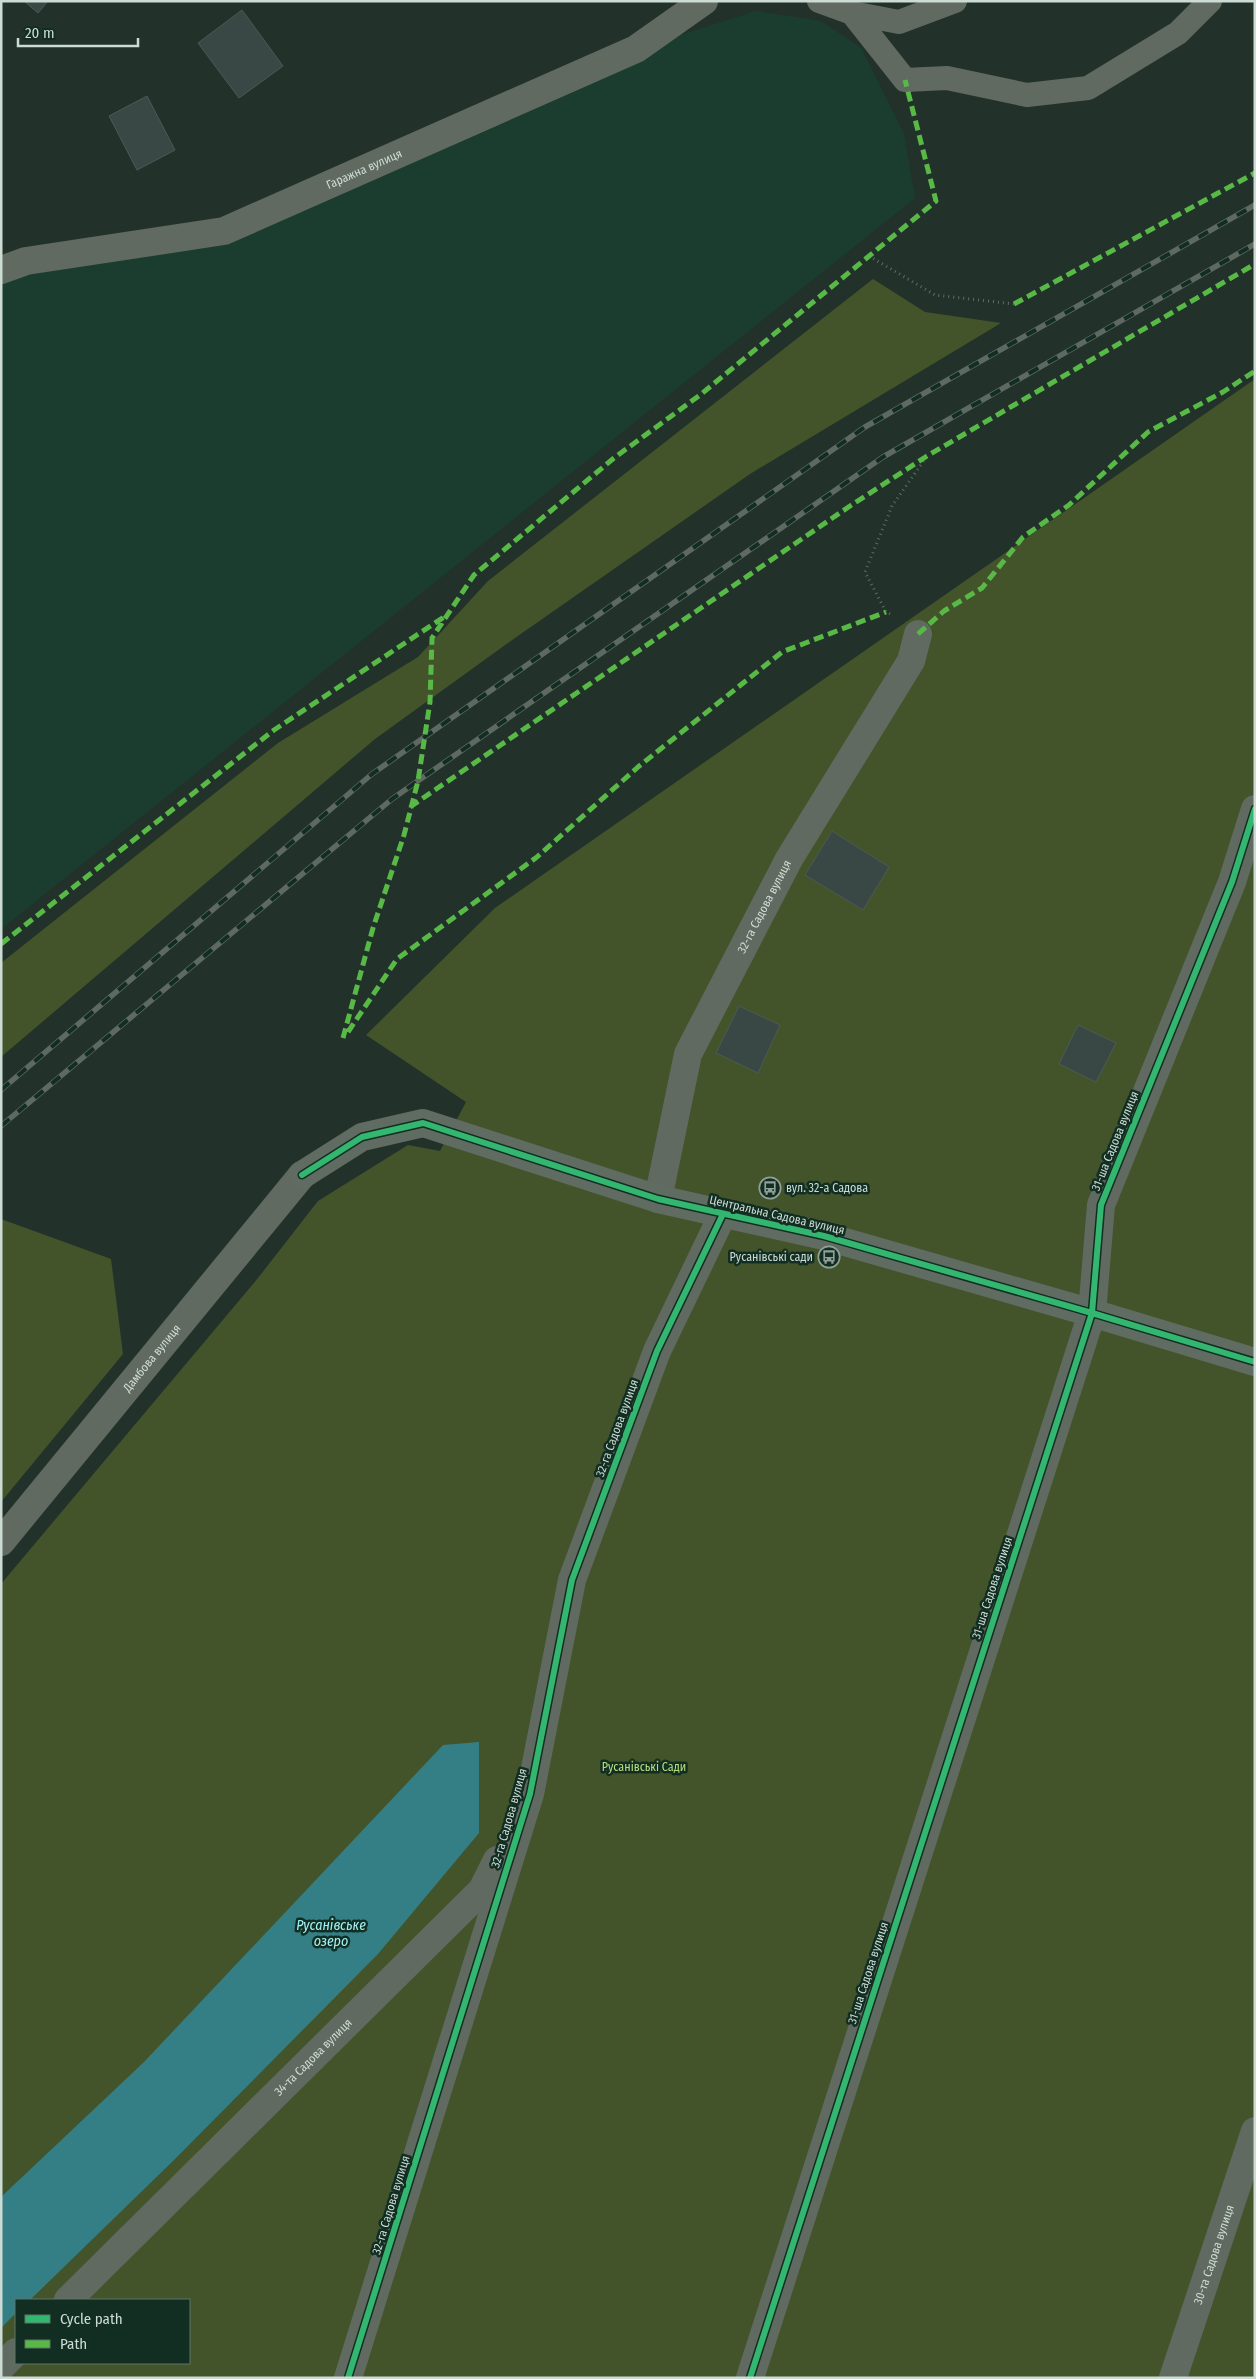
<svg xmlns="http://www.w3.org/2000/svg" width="1256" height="2379" viewBox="0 0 1256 2379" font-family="'Fira Sans Condensed',sans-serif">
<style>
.built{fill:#1b3d2f}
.green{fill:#43542b;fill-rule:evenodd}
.water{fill:#337f85}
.building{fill:#394844;stroke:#4c5a56}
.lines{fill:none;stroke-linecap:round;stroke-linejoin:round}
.path{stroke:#626c65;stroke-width:3;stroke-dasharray:1 4;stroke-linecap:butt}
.lane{stroke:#606a61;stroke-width:24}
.street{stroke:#606a61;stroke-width:28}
.secondary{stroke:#606c62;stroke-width:28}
.rail-casing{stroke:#5e6962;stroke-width:5.5}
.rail{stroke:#122e22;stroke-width:4;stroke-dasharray:11;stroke-linecap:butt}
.quiet{stroke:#58b947;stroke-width:5;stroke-dasharray:10 5;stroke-linecap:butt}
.cycleway-casing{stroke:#122e22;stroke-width:9}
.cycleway{stroke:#33b770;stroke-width:6}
.labels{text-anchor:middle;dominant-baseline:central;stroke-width:5;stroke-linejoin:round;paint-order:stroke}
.street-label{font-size:12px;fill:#ccdcd4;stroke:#122e22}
.poi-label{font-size:12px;fill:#ccdcd4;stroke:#122e22;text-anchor:start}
.park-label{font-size:12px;fill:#bade7f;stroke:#122e22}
.water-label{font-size:14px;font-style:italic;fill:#a3f2f8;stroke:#122e22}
</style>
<rect width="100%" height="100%" fill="#22322b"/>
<path class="built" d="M756,11L821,21L861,48L904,134L915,198L1,929V270L224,231L636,49Z"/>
<path class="green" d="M873,279L925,312L1001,323L750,474L515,638L375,739L1,1057V963L278,743L418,657L488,581Z
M1255,379V2378H1V1584L258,1278L318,1201L408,1145L440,1151L466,1102L366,1035L495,908ZM16,2300H189V2363H16Z
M1,1219L111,1259L123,1354L1,1502Z"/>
<path class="water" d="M479,1742V1833L378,1954L174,2160L30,2300H16V2313L1,2328V2197L144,2062L443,1745Z"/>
<path class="building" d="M24,1H48L38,13Z
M242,10L283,66L239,98L198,43Z
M147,96L175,150L137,170L109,116Z
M832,831L889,867L863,910L805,875Z
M739,1006L780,1025L758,1073L716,1053Z
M1078,1025L1116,1043L1096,1082L1059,1064Z"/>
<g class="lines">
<path class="path" d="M869,256L935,295L1014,304
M890,614L886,612L865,572L892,506L927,456"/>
<path class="lane" d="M819,1L852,13L899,22L955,1
M852,13L905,80L947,78L1027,95L1088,88L1178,33L1210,1"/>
<g class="street">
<path id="s1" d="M1,270L26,261L224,231L636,49L704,1"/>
<path id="s2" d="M658,1199L688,1054L789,859L911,661L918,634"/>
<path id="s3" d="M1,1542L302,1175"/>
<path id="s4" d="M68,2300L482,1890L497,1860"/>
<path d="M1,2367L16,2352"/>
<path d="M348,2378L530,1794L572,1580L657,1351L723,1214"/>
<path d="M750,2378L1092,1313L1101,1205L1232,882L1255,809"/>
<path id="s5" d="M1173,2378L1255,2131"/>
</g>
<path class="secondary" d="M302,1175L362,1137L423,1123L658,1199L824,1236L1092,1313L1255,1362"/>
<g class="rail-casing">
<path id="rail" d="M1,1090L372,774L865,427L1255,205
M1,1126L392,799L883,457L1255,244"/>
</g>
<use href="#rail" class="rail"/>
<path class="quiet" d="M1014,304L1255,173
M918,634L944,611L982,588L1023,537L1069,505L1148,432L1223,392L1255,371
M410,807L850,506L927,456L1255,264
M1,944L274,730L444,617
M348,1032L397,959L537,857L638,767L782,652L886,612
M343,1038L373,928L404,835L418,781L430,702L432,638L474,575L614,458L700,395L936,201L905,80"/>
<g class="cycleway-casing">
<path id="cycleway" d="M302,1175L362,1137L423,1123L658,1199L824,1236L1092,1313L1255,1362
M348,2378L530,1794L572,1580L657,1351L723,1214
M750,2378L1092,1313L1101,1205L1232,882L1255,809"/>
</g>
<use href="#cycleway" class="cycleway"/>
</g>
<defs>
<g id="bus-ring" transform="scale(1.125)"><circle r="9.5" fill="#122e22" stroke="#90a099" stroke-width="1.5"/><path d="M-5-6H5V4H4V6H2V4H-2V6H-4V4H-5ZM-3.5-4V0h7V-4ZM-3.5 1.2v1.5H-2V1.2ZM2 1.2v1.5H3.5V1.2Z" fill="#90a099"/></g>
</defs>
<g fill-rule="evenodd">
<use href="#bus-ring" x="770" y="1188"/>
<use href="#bus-ring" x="829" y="1257"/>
</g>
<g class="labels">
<g class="street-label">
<text stroke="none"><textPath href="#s1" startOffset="380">Гаражна вулиця</textPath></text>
<text stroke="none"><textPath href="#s2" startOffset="314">32-га Садова вулиця</textPath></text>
<text transform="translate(1115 1141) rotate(-68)">31-ша Садова вулиця</text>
<text transform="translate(777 1215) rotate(13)">Центральна Садова вулиця</text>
<text stroke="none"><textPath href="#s3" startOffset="238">Дамбова вулиця</textPath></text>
<text transform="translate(617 1428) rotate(-70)">32-га Садова вулиця</text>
<text transform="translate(992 1588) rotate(-72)">31-ша Садова вулиця</text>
<text transform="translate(509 1818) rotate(-74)">32-га Садова вулиця</text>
<text transform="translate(868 1973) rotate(-72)">31-ша Садова вулиця</text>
<text stroke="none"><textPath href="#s4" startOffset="345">34-та Садова вулиця</textPath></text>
<text transform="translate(391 2205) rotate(-73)">32-га Садова вулиця</text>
<text stroke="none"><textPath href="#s5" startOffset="130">30-та Садова вулиця</textPath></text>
</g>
<g class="poi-label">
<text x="786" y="1188">вул. 32-а Садова</text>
<text x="813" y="1257" text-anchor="end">Русанівські сади</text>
</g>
<g class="park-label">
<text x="644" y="1767">Русанівські Сади</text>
</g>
<g class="water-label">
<text x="331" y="1925">Русанівське<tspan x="331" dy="16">озеро</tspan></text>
</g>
</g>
<rect width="1256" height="2379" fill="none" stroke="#ccdcd4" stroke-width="5"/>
<rect x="15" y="2299" width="175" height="65" fill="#122e22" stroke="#5c7469"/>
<rect x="25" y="2315" width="25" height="8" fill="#33b770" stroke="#5c7469"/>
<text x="60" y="2324" font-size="15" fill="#ccdcd4">Cycle path</text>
<rect x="25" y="2340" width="25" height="8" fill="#58b947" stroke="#5c7469"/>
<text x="60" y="2349" font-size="15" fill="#ccdcd4">Path</text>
<path d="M18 38v8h120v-8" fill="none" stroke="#ccdcd4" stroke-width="2.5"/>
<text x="25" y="38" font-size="15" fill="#ccdcd4" stroke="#122e22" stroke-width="4" paint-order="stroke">20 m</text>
</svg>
